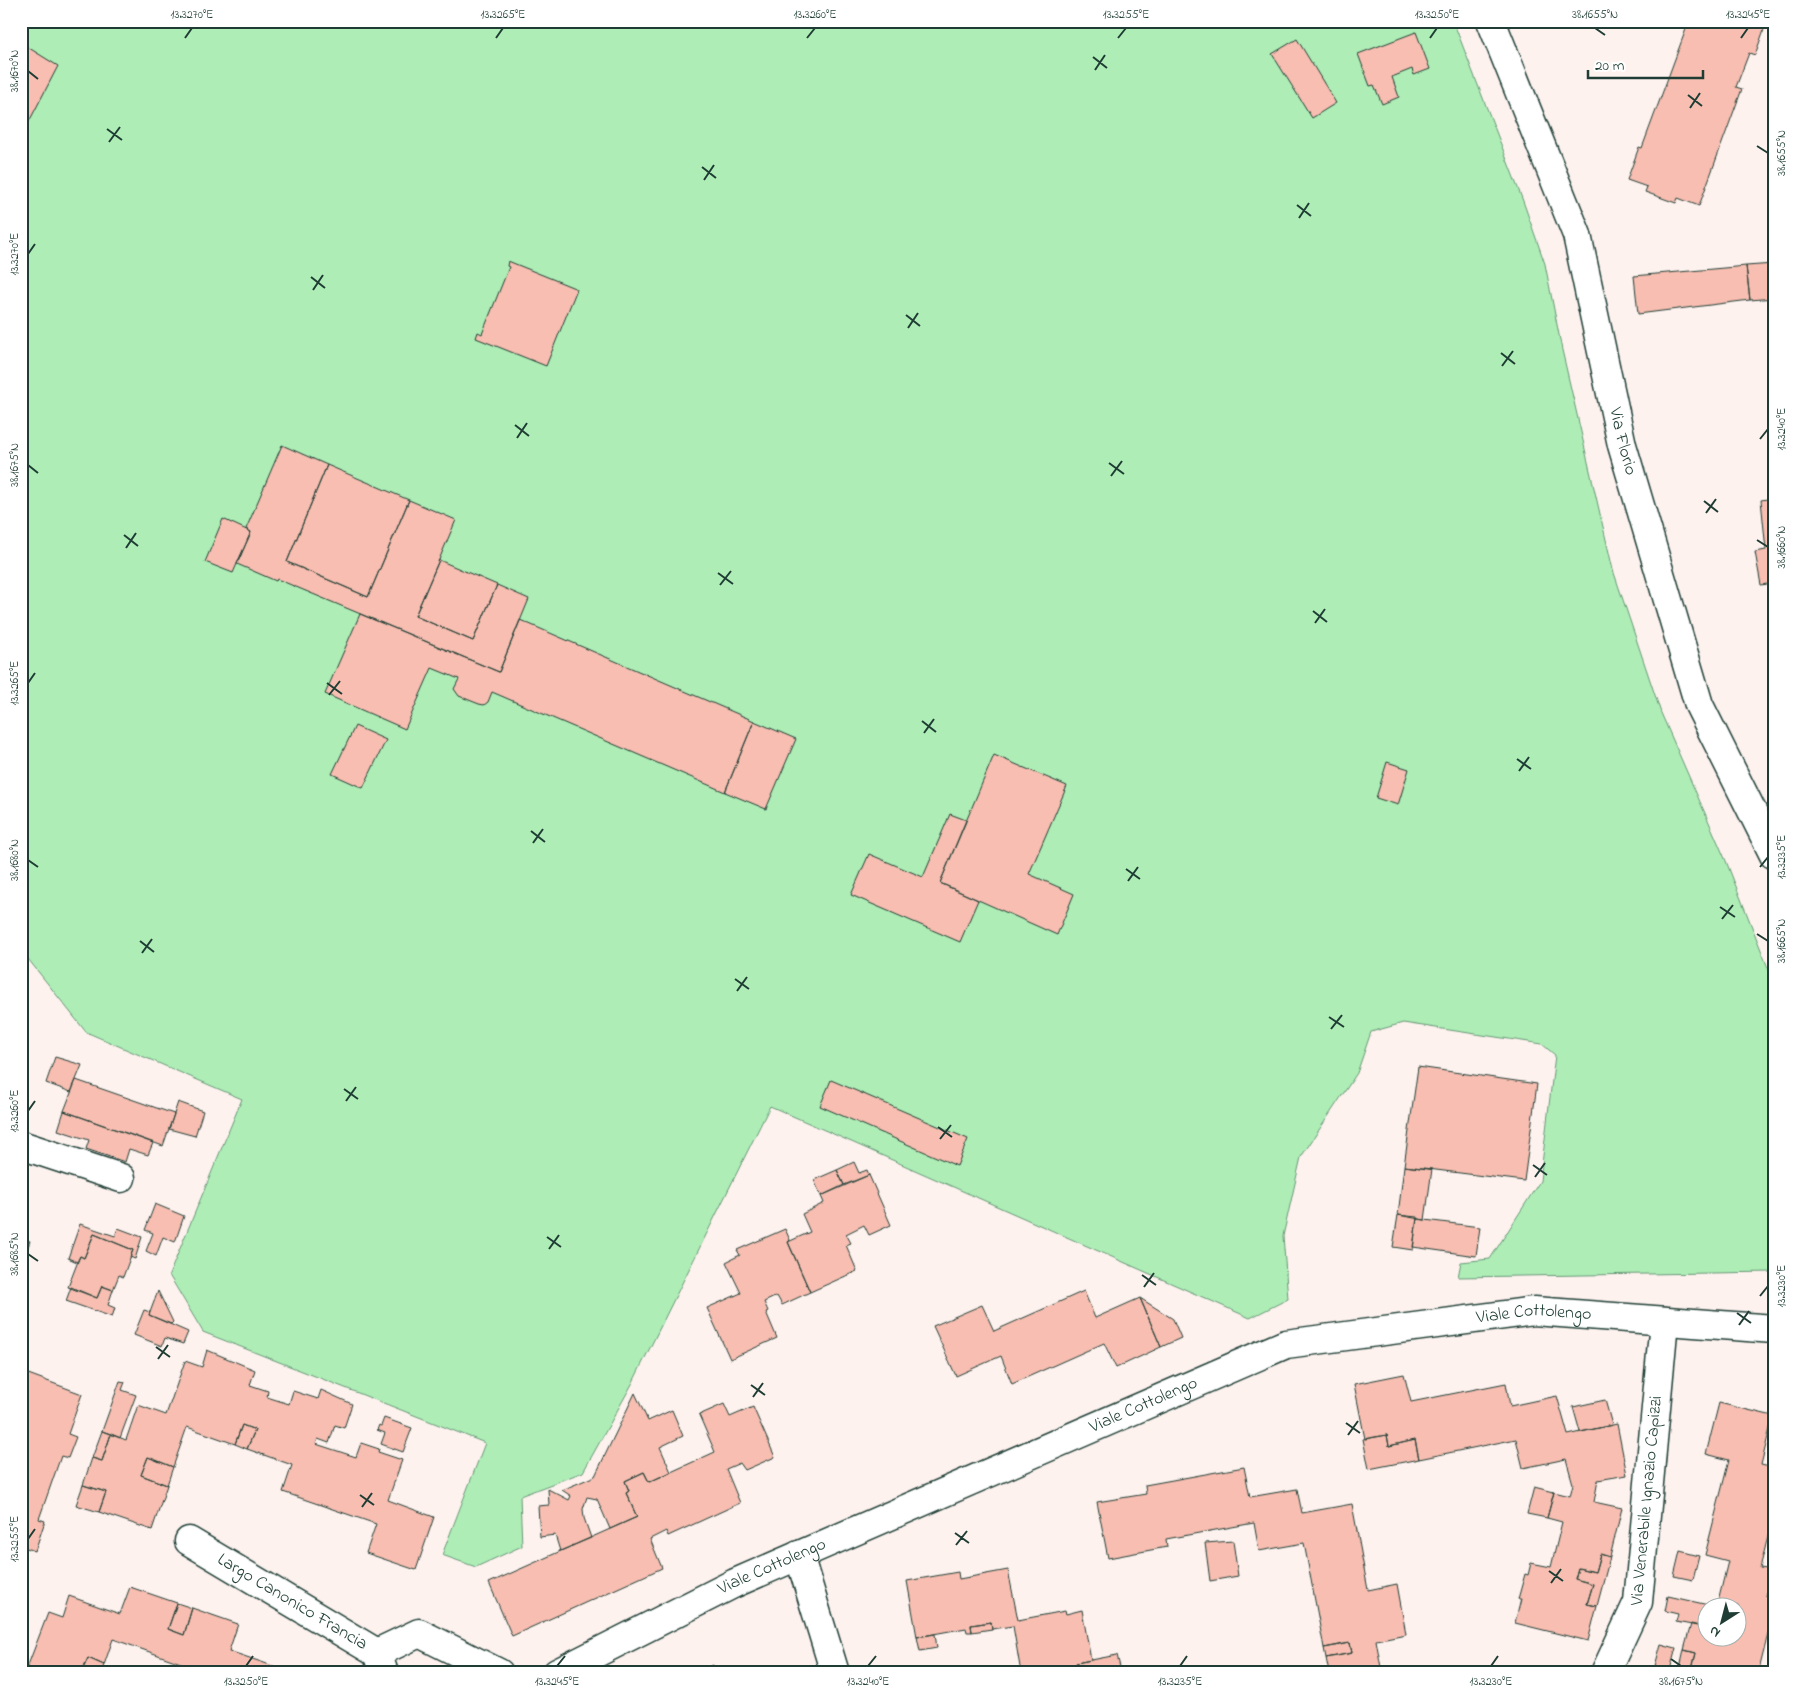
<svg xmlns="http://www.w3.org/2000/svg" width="1795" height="1694" viewBox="0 0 1795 1694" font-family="'Indie Flower',sans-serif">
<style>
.green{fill:#aeeeb6;stroke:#669675}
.building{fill:#f8beb1;stroke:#1f3d34}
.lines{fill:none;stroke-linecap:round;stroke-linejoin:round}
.street-casing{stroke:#1f3d34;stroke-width:31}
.street{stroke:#fff;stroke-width:28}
.ticks{fill:none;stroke:#1f3d34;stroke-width:2}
.labels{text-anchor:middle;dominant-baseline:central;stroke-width:4;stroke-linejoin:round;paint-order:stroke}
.street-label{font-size:18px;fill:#1f3d34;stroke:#fff}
.neatline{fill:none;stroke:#1f3d34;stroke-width:2}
.ticks-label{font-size:12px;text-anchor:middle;fill:#1f3d34}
</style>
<rect width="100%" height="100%" fill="#fef2ef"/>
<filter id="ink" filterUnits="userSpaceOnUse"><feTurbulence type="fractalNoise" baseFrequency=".02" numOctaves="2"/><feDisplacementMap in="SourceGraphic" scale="10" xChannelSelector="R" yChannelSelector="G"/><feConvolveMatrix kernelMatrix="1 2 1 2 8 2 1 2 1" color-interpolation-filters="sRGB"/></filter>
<g filter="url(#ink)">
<path class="green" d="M21,21H1453L1523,201L1545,264L1562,350L1613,570L1661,713L1726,861L1774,983V1272L1458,1277L1461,1262L1490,1259L1540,1181L1555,1055L1542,1044L1403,1023L1371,1032L1357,1073L1301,1157L1283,1236L1288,1299L1250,1318L770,1106L632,1384L583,1472L520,1496L522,1546L476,1567L442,1555L485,1443L203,1332L169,1275L242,1099L86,1032L21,950Z"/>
<path class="building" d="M1689,21H1767L1755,55L1749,53L1736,87L1742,89L1699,206L1678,198L1676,203L1645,192L1647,187L1627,180L1639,147L1642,148Z
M1416,32L1430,69L1414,75L1412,69L1392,77L1399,97L1382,104L1374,85L1370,86L1358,54Z
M1297,39L1336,103L1312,118L1272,54Z
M21,43L58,66L21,137Z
M508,261L577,289L546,366L476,338L478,332L482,334L509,267L507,266Z
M1774,264V298L1750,300L1746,266Z
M1746,266L1750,300L1638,314L1634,276Z
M282,445L327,465L287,562L368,597L409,500L456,520L415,616L473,641L497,585L529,599L499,672L277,579L276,581L237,564L251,532L246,529Z
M327,465L409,500L368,597L287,562Z
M1774,498V583L1761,585L1755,552L1766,550L1761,500Z
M223,519L251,532L233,573L205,562Z
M439,560L497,585L473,641L415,616Z
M360,614L499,672L520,620L754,721L725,792L492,692L488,702L484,705L479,704L459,696L454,689L459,679L432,668L405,729L325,694Z
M754,721L796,739L766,809L725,792Z
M355,726L386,740L363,788L332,774Z
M994,755L1067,786L1029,874L1074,894L1057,935L940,883Z
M1387,762L1409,769L1398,805L1376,798Z
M950,814L966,820L940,883L978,900L960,942L851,895L869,854L923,877Z
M55,1057L82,1065L71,1092L46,1083Z
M1418,1067L1537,1084L1524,1181L1404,1166Z
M76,1080L174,1114L163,1146L64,1111Z
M831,1080L968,1139L957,1166L820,1106Z
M178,1102L203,1111L195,1136L169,1129Z
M64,1111L153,1143L148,1155L129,1149L125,1162L86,1149L89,1140L58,1130Z
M854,1162L859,1173L867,1170L869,1175L844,1185L837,1170Z
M1404,1166L1432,1169L1425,1220L1398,1215Z
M837,1170L844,1185L821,1196L814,1180Z
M869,1175L891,1225L869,1235L864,1225L846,1234L851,1243L846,1245L857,1271L810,1292L788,1242L810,1232L802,1214L824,1203L821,1196Z
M155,1204L184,1216L175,1242L163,1237L156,1256L146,1251L153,1233L145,1230Z
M1398,1215L1417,1217L1413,1250L1393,1247Z
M1417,1219L1480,1227L1476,1256L1413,1247Z
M80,1224L115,1236L118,1228L142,1237L135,1259L130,1257L133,1250L94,1234L84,1258L80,1256L77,1262L68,1258Z
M785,1229L790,1240L788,1242L810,1292L782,1305L777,1296L764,1302L768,1311L766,1312L777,1338L730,1359L707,1308L741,1293L726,1262L740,1255L737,1250Z
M94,1234L133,1250L123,1277L119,1275L113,1290L102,1286L97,1298L68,1287L80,1256L84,1258Z
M21,1238L30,1241L22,1264H21Z
M102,1286L113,1290L108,1305L115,1308L112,1317L66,1301L71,1287L97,1298Z
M158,1291L173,1322L171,1324L149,1315Z
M1084,1291L1095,1318L1140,1298L1161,1347L1116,1368L1104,1343L1012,1384L1001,1356L956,1376L933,1326L982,1305L994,1331Z
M1140,1298L1173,1319L1181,1338L1161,1347Z
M144,1310L150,1312L149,1315L188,1332L183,1344L165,1338L162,1346L134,1335Z
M207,1350L255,1370L250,1385L268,1391L267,1397L289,1404L293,1391L318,1399L321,1390L352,1404L344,1428L335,1425L329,1443L318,1439L316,1444L356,1457L361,1443L379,1449L378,1452L402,1460L388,1500L434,1517L416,1570L366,1553L376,1524L283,1492L292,1465L247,1449L255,1430L242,1425L235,1444L187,1427L173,1467L148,1457L141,1475L167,1485L152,1530L99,1512L106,1492L83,1485L92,1458L102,1461L111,1434L126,1440L138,1405L166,1415L185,1361L202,1367Z
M23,1372L82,1394L68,1434L76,1437L68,1458L61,1456L39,1519L45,1521L35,1551L21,1546V1377Z
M1404,1374L1411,1402L1506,1383L1510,1406L1557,1396L1568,1435L1617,1424L1627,1475L1598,1480L1594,1502L1622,1508L1610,1557L1600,1554L1595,1572L1578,1568L1575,1579L1593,1584L1587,1604L1597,1606L1588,1641L1515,1623L1521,1599H1518L1525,1574L1528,1575L1531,1563L1551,1567L1562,1522L1547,1518L1554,1492L1570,1496L1573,1484L1566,1459L1523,1468L1516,1439L1419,1459L1415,1440L1389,1446L1387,1435L1365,1439L1354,1384Z
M120,1381L125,1382L122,1390L136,1395L120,1438L102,1431Z
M635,1393L648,1421L672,1410L683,1436L660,1447L671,1472L649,1482L644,1472L625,1481L629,1491L626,1493L637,1517L610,1529L597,1499L587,1497L583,1509L584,1518L591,1538L560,1551L555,1535L540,1537L538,1506L549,1505L548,1489L569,1500L571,1496L562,1490L595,1476Z
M1605,1400L1612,1425L1580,1432L1573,1407Z
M1719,1403L1773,1416L1761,1465L1774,1468L1767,1493L1774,1495V1513L1760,1568L1773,1570L1766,1596L1774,1599V1610L1759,1670L1772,1673H1691L1696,1653L1684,1650L1691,1624L1708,1628V1636H1738V1606H1717L1728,1561L1705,1555L1729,1460L1706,1454Z
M724,1404L730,1417L753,1407L775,1457L745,1470L740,1463L726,1469L740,1503L668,1536L666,1531L650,1539L662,1568L512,1636L489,1583L637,1517L626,1493L629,1491L625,1481L644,1472L649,1482L715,1452L699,1415Z
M384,1418L412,1428L403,1452L381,1444L385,1433L377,1430L379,1425L381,1426Z
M242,1425L255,1430L247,1449L235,1444Z
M102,1431L111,1434L102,1461L92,1458Z
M1387,1435L1389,1446L1415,1440L1419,1459L1369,1469L1363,1439Z
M148,1457L173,1467L167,1485L141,1475Z
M1244,1467L1250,1497L1297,1489L1302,1513L1352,1504L1368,1590L1397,1584L1406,1634L1376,1640L1382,1673H1329L1326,1658L1352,1653L1350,1643L1324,1648L1304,1543L1259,1551L1254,1523L1166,1539L1167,1547L1108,1558L1097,1502L1146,1494L1145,1485Z
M1774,1470V1495L1767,1493Z
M83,1485L106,1492L99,1512L76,1505Z
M1534,1487L1554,1492L1547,1518L1527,1514Z
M1233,1541L1238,1576L1210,1581L1205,1543Z
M1680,1551L1699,1556L1693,1580L1674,1576Z
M1600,1554L1610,1557L1597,1606L1587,1604L1593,1584L1575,1579L1578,1568L1595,1572Z
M1008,1570L1018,1620L1065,1611L1066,1614L1082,1610L1091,1660L1076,1663L1078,1673H1021L1013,1626L992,1629L991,1622L971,1625L972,1632H967L966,1628L917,1637L907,1581L958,1572L959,1579Z
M1773,1570L1774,1571V1599L1766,1596Z
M130,1587L177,1603L168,1629L184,1635L192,1608L238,1624L229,1651L276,1667L273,1673H209L113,1639L104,1665L88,1658L82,1671L86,1673H25L48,1613L62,1618L69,1596L120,1614Z
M1668,1596L1713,1606H1708V1628L1676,1622L1678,1614L1665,1611Z
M177,1603L192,1608L184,1635L168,1629Z
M991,1622L992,1629L972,1632L971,1625Z
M935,1634L937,1648L920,1651L917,1637Z
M1350,1643L1352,1653L1326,1658L1324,1648Z
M1661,1644L1676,1648L1670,1670L1655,1666Z
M1684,1650L1696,1653L1691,1673H1679Z
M1117,1655L1120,1667L1090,1673H1078L1076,1663Z
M88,1658L104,1665L101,1673H86L82,1671Z
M713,1665L716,1673H696Z
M276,1667L289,1672L288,1673H273Z"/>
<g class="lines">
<g class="street-casing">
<g id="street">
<path id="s1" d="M1491,21L1577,235L1622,445L1699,705L1774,855"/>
<path d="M21,1145L121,1178"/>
<path id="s2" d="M189,1541L377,1653L384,1673"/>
<path d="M799,1555L835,1673"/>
<path d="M377,1653L419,1633L499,1673"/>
<path id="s3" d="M557,1673L735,1583L1286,1344L1534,1311L1774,1329"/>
<path id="s4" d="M1605,1673L1638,1602L1664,1321"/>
</g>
</g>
<use href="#street" class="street"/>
</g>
</g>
<path class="ticks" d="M1595,28L1605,35M185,38L192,28M496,38L503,28M807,38L815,28M1118,38L1126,28M1430,38L1437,28M1741,38L1748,28M1093,57L1107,68M1095,70L1105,55M28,71L38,79M1688,95L1702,106M1690,108L1700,93M107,129L122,140M109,142L120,127M1757,146L1768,153M702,167L716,178M704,180L714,165M1297,205L1311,216M1299,218L1309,203M28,254L35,244M311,277L325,288M313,290L323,275M906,315L920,326M908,328L918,313M1501,353L1515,364M1502,366L1513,351M515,425L529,436M517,438L527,423M1760,439L1768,429M1109,463L1124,474M28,465L38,473M1111,476L1122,461M1704,501L1718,512M1706,513L1716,499M124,535L138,546M1757,540L1768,547M126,548L136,533M718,573L733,584M720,585L731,571M1313,611L1327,622M1315,623L1325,609M28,683L35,673M327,683L342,694M329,695L340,681M922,721L936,732M924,733L934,719M1517,759L1531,769M1519,771L1529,757M531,831L545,842M533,843L543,829M28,860L38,867M1760,867L1768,857M1126,869L1140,879M1128,881L1138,867M1720,907L1735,917M1722,919L1733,905M1757,934L1768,941M140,941L154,952M142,953L152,939M735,979L749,989M737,991L747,977M1329,1017L1344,1027M1331,1029L1342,1015M344,1089L358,1099M346,1101L356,1087M28,1111L35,1101M938,1127L952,1137M940,1139L951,1125M1533,1165L1547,1175M1535,1177L1545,1163M547,1237L561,1247M549,1249L559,1235M28,1254L38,1261M1142,1275L1156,1285M1144,1287L1154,1273M1760,1296L1768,1286M1737,1313L1751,1323M1739,1325L1749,1311M156,1347L170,1357M158,1359L168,1345M751,1385L765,1395M753,1397L763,1383M1346,1423L1360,1433M1348,1435L1358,1421M360,1495L374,1505M362,1507L372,1493M955,1533L969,1543M28,1539L35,1529M956,1545L967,1531M1549,1571L1563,1581M1551,1583L1561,1569M1671,1659L1681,1666M246,1666L253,1656M557,1666L565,1656M868,1666L876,1656M1180,1666L1187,1656M1491,1666L1498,1656"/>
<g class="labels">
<g class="street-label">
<text stroke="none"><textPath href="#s1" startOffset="442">Via Florio</textPath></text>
<text stroke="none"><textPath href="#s3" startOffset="1050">Viale Cottolengo</textPath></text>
<text stroke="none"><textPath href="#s3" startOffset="645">Viale Cottolengo</textPath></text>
<text stroke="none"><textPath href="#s4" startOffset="180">Via Venerabile Ignazio Capizzi</textPath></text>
<text stroke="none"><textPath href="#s3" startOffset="240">Viale Cottolengo</textPath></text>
<text stroke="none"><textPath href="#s2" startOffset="120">Largo Canonico Francia</textPath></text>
</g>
</g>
<rect width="1795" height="1694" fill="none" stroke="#fff" stroke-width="55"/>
<g transform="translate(1722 1622) rotate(216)"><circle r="24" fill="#ffffff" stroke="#a5b1ae"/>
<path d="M0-4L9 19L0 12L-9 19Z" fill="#1f3d34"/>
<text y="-8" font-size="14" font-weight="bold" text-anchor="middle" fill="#1f3d34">N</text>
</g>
<path d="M1588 70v8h115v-8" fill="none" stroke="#1f3d34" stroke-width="2.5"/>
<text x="1595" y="70" font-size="15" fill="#1f3d34" stroke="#ffffff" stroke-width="4" paint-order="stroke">20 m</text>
<rect x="28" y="28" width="1740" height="1638" class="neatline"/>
<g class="ticks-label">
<text x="192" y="18">13.3270°E</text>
<text x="503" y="18">13.3265°E</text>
<text x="815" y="18">13.3260°E</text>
<text x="1126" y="18">13.3255°E</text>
<text x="1437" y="18">13.3250°E</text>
<text x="1595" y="18">38.1655°N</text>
<text x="1748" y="18">13.3245°E</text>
<text transform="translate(14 71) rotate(-90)" y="4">38.1670°N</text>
<text transform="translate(1781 153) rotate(-90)" y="4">38.1655°N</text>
<text transform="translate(14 254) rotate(-90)" y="4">13.3270°E</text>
<text transform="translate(1781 429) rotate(-90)" y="4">13.3240°E</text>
<text transform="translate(14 465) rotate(-90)" y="4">38.1675°N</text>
<text transform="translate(1781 547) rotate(-90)" y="4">38.1660°N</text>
<text transform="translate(14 683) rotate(-90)" y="4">13.3265°E</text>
<text transform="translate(1781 857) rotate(-90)" y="4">13.3235°E</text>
<text transform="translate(14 860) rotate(-90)" y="4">38.1680°N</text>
<text transform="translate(1781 941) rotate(-90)" y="4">38.1665°N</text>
<text transform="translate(14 1111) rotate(-90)" y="4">13.3260°E</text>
<text transform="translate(14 1254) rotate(-90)" y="4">38.1685°N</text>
<text transform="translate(1781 1286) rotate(-90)" y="4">13.3230°E</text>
<text transform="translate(14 1539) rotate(-90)" y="4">13.3255°E</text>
<text x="246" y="1685">13.3250°E</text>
<text x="557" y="1685">13.3245°E</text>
<text x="868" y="1685">13.3240°E</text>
<text x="1180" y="1685">13.3235°E</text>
<text x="1491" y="1685">13.3230°E</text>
<text x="1681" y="1685">38.1675°N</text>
</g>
</svg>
